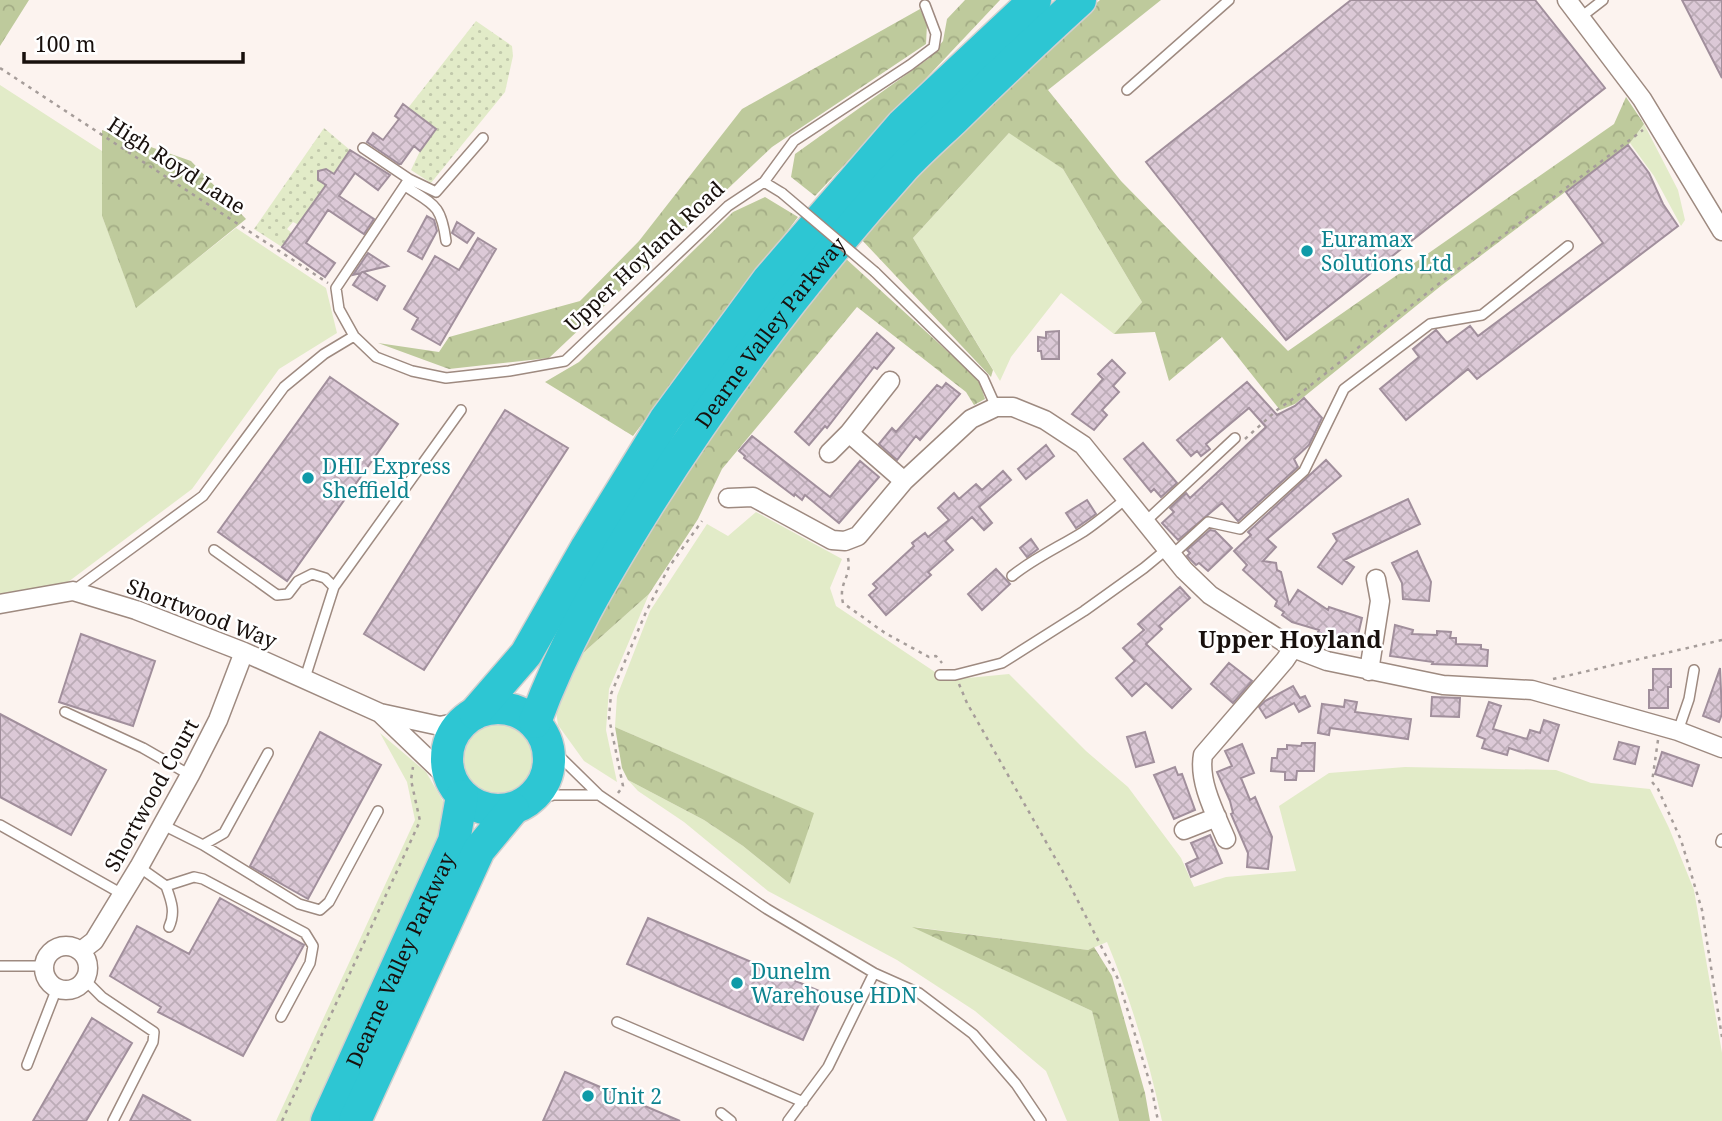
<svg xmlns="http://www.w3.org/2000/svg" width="1722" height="1121" viewBox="0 0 1722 1121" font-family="'Noto Serif',serif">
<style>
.grass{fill:#e2ebc8}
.forest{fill:url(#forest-crowns)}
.garden{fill:url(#garden-dots)}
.building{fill:url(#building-cross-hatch);stroke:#a18f9c;stroke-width:2}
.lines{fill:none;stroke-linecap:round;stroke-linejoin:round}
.lane-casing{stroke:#9e8a80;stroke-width:12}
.street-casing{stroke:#9e8a80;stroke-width:21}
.highway-casing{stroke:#d1cfcf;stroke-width:35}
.path{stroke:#a69d9a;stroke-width:2.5;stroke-dasharray:3.5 5;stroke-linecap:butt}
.lane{stroke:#fff;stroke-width:9}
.street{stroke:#fff;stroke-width:18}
.highway{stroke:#2dc6d3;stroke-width:32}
.lane-bridge-casing{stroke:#9e8a80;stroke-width:12;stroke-linecap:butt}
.lane-bridge{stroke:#fff;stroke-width:9}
.culture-dot{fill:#0f9aa8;stroke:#fff;stroke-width:2.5}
.labels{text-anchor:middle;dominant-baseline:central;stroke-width:5;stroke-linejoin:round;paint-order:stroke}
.street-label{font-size:21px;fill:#18100d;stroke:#fff}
.culture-label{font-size:21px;fill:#0d838f;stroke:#fff;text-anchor:start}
.quarter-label{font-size:24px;font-weight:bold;fill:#18100d;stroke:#fff}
</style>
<defs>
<pattern id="forest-crowns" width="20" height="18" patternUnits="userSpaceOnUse" patternTransform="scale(1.75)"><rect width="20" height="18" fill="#beca9c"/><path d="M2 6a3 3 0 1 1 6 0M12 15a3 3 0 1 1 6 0" fill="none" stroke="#a3ac85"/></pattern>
<pattern id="garden-dots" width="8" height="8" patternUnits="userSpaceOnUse" patternTransform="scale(1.75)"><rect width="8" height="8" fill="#e2ebc8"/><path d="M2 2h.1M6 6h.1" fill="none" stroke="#c1c8ab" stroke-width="1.8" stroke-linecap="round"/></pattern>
<pattern id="building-cross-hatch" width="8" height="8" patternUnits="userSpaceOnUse" patternTransform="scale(1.75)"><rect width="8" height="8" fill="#dcc9d7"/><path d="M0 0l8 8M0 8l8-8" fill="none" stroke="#bcacb7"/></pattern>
</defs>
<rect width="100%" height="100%" fill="#fcf3ef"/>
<path class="grass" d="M0,85L102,151V216L136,307L236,228L326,288L337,333L279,369L192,489L68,582L0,594Z
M1644,124L1678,190L1685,220L1681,226L1654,176L1630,143Z
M1010,132L1063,169L1142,302L1114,334L1061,293L1011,357L1000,381L913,238Z
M756,512L842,559L830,588L836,606L947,680L1009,674L1086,751L1128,787L1181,858L1194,887L1226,877L1296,871L1279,806L1329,773L1405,767L1556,770L1591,783L1650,789L1669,828L1694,890L1722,1053V1121H1162C1149,1060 1131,1000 1107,942L1088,950L915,927L1092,1011L1119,1121H1067L1046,1071L975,1011L897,960L768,891L684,822L638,791L628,780L704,820L743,846L790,884L813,813L615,727L617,696L650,611L707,524L728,536Z
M649,594L609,689L606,730L617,782L584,761L558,725L554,697L574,661Z
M459 760a39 39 0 1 1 78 0a39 39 0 1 1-78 0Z
M380,733L426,772L443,801L445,826L311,1121H276L415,820L407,782Z"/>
<path class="forest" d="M0,0H29L0,46Z
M965,0H1000L815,196L791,177L795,154L928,59L943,41L947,19Z
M1100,0H1161L1048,90L1121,181L1288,351L1614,124L1626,97L1644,124L1630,143L1442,285L1295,404L1280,410L1222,337L1169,381L1155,332L1114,334L1142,302L1063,169L1009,133L913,238L993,370L991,377L861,239L991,95Z
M920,9L927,24L926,44L772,147L549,358L449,369L378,343L439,352L449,337L580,301L639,241L742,109Z
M102,130L191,161L246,219L136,308L102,216Z
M765,197L798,217L633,436L545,382L579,362L733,212Z
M844,257L979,380L985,399L974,405L966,392L857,307L722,469L698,519L649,594L574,661C648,517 743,383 844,257Z
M615,727L814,813L790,884L743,846L704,820L628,780L622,768Z
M912,927L1088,950L1094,947L1112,976L1145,1093L1150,1121H1119L1092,1011Z"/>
<path class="garden" d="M476,21L512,46L513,56L505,92L431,183L411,170L420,151L436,129L408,108Z
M324,128L350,150L334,174L326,169L318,171V180L326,186L299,225L293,222L287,229L292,233L282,247L254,229Z"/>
<path class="building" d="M1351,0H1535L1605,88L1286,340L1146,162Z
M1682,0H1722V78Z
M403,104L436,129L420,151L414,146L401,164H399L367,142L373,133L383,140L399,119L395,116Z
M1628,145L1649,173L1663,204L1678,226L1477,379L1468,369L1406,420L1380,389L1419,357L1413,349L1436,330L1447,343L1470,326L1478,336L1603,243L1566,192Z
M350,150L390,175L378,190L355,173L339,196L374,219L364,234L328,210L306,243L335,263L325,277L282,247L326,185L318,180V171L326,169L334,174Z
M427,216L434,220L437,231L422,259L408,251Z
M457,222L474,233L467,243L452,233Z
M478,238L496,249L440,345L412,329L418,318L404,309L435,256L459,270Z
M368,253L388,266L363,272L385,286L377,300L353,285L361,273L353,275Z
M1059,331V359H1042L1041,351H1038V337L1046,338V332Z
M877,333L894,348L877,369L874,367L827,428L825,426L809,445L795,432Z
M1112,360L1125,373L1113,386L1119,392L1102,410L1107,415L1094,430L1072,414L1103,379L1098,374Z
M330,377L398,424L287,581L218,532Z
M1247,382L1277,415L1295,406L1304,398L1322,418L1309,445L1294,459L1298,467L1238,521L1222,503L1178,540L1162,523L1174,512L1170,508L1186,493L1190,498L1266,427L1249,408L1206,444L1210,449L1201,456L1197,451L1191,456L1177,440Z
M946,383L960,394L920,440L916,436L897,460L879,444L892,428L896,432L937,385L942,388Z
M505,410L568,448L424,670L364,634Z
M752,436L830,497L860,461L879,477L839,523L805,495L802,500L795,494L794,496L744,458L745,456L739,451Z
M1143,443L1177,483L1161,497L1154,489L1151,492L1124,459Z
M1046,445L1054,456L1026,479L1018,469Z
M1326,460L1341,476L1267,539L1276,547L1263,561L1276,563L1277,570L1281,572L1289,604L1298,590L1328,610L1329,607L1362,618L1356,644L1318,632L1319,630L1292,622L1282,615L1284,612L1275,606L1277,601L1243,570L1247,565L1234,551L1251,535L1248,532Z
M1003,471L1011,480L979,507L992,523L984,530L972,517L945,541L953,550L928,572L931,575L886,615L869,595L877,588L873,584L914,546L912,543L925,533L928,537L949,520L938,508L954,493L959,499L976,484L982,490Z
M1408,499L1420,524L1344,560L1354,567L1342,584L1318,567L1337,541L1333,534Z
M1087,500L1096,514L1076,528L1066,513Z
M1210,530L1215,531L1232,548L1208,571L1199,563L1196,565L1187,556L1190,553L1187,550Z
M1031,539L1038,549L1027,557L1020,548Z
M1417,551L1431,582L1429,601L1403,599L1402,583L1392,563Z
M996,569L1010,584L982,610L968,594Z
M1180,587L1190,598L1159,626L1162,629L1146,644L1191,689L1172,708L1146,683L1132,696L1116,678L1135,661L1123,648L1144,630L1138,624Z
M1395,625L1413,630L1412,634L1437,635V631L1451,632L1450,638H1456V644L1481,645V649L1488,650L1487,666L1432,664L1433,662L1390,656Z
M81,634L155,661L133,726L59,702Z
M1229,663L1252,681L1233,703L1211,684Z
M1720,668L1722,714L1719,722L1703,716Z
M1653,669H1671V687H1668V708H1649V690H1653Z
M1293,686L1300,698L1305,696L1310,706L1299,712L1294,703L1266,718L1259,707L1265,701Z
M1432,697L1460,698L1459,717L1431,716Z
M1345,700L1357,702L1355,712L1411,719L1408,739L1330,728L1329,735L1318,733L1322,704L1344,707Z
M1489,702L1501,706L1493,729L1527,739L1530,730L1540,733L1544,720L1559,725L1548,761L1509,748L1507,755L1482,748L1485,739L1477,736Z
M0,714L106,770L71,835L0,797Z
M320,732L381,765L308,899L250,866Z
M1145,732L1154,762L1136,767L1127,737Z
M1619,742L1639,747L1635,764L1614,759Z
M1302,743H1315L1314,771H1297L1296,780H1285V772L1271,771L1272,758H1277L1278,749H1287V745L1301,746Z
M1242,744L1254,773L1241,778L1250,800L1255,797L1272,837L1268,869L1247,867L1248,853L1231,814L1233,813L1230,801L1217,772L1232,766L1225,751Z
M1662,752L1699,765L1692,786L1655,774Z
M1175,767L1178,775L1182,774L1195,810L1174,819L1154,775Z
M1210,835L1222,863L1191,877L1186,864L1198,858L1191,843Z
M220,898L304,945L243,1056L158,1012L161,1007L110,976L137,926L189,954Z
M648,918L824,993L803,1040L627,964Z
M92,1018L132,1043L86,1121H33Z
M565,1072L680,1121H543Z
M143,1095L191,1121H130Z"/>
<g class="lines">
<g class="lane-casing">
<path id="lane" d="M1581,17L1603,0
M1127,90L1229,0
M409,179L436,192L483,138
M764,182L794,141L910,65L934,47L936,34L925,5
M405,186C434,205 441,204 446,241
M875,272L983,378L996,407
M354,336L339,309L336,288L409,179L363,148
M1146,521L1235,438
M214,550L277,595L288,594L298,581L312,574L325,578L334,587
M1172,555L1208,522L1240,529L1304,471L1344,389L1430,324L1482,315L1568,246
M1012,576C1034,558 1059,547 1083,532C1098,522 1112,510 1127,498
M73,591L203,496L284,387L324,354L354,336L376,357L412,371L446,378L509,371L565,361L728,206L764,182L782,193
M940,675H955L1002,663L1084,611L1144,568L1167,549
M305,678L334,587L461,410
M65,712L143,748L190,775
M1678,731L1689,699L1694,670
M548,745L599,795
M528,802L554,795H599L767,909L874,973L919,993L973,1034L1016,1084L1041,1121
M0,825L122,894
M163,825L203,845L299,904L320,910L329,902L378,811
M1721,842L1722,839
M203,845L224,833L268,753
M139,867L166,886L194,877L203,879L305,933L313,946L310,963L281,1017
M166,886C171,900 176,912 169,927
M0,966H44
M85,980L102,997L154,1032L153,1042L113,1121
M617,1022L803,1102
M27,1065L57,988
M721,1113L731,1121
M788,1121L828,1067L874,973"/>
</g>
<g class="street-casing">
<path id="street" d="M1567,0L1642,99L1722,231
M849,433L904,481
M829,453L849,433L890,381
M728,498L753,497L832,540L845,541L858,536L904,481L971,419L996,407H1013L1045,420L1083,445L1184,570L1210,595L1293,648L1327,661L1443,685L1532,690L1678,731L1722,748
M0,604L73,591L136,610L244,652L380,713L440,726L464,721
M1369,671L1380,601L1376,579
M381,714L452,782
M1184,830L1217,817
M1226,839C1216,815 1198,782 1203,755L1285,660L1293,648
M44 968a22 22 0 1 1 44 0a22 22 0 1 1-44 0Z
M81,951L94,941L139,867L190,775L218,720L244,652"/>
</g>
<g class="highway-casing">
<g id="highway">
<circle cx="498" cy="759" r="51"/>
<path d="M475,713L526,654L587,547L665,420L768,280L902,125L1035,0"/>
<path id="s1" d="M535,722C563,645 604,575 647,506C722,386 809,273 903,168C919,151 936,136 953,120C995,79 1037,39 1080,0"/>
<path id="s2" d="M327,1121L454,841L462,796"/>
<path d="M355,1121L479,850L513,809"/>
</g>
</g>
<path class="path" d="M0,68L328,283
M1245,439L1277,410L1297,396L1441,282L1643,130
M848,558C852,577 838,582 843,603L885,633L929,657L936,656L942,663
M1553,679L1722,640
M959,684L967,703L1062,870L1118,979L1152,1090L1158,1121
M1658,740L1652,782L1658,789L1681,840L1702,910L1722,1037
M618,793L623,786L609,718L611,694L646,612L669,567L702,521
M282,1121L420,821L411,780L413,767"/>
<use href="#lane" class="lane"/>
<use href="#street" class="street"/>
<use href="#highway" class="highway"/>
<g class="lane-bridge-casing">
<path id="lane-bridge" d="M782,193L875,272"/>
</g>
<use href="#lane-bridge" class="lane-bridge"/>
</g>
<g class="culture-dot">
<circle cx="1307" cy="251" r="7"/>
<circle cx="308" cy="478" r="7"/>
<circle cx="737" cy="983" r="7"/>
<circle cx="588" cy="1096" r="7"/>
</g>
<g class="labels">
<g class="street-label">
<text transform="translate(177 165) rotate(33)">High Royd Lane</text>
<text transform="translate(644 256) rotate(-43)">Upper Hoyland Road</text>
<text stroke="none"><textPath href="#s1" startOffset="457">Dearne Valley Parkway</textPath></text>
<text transform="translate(202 613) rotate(21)">Shortwood Way</text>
<text transform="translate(151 795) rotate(-61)">Shortwood Court</text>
<text stroke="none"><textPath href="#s2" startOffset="177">Dearne Valley Parkway</textPath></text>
</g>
<g class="culture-label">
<text x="1321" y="239">Euramax<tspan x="1321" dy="24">Solutions Ltd</tspan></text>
<text x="322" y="466">DHL Express<tspan x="322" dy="24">Sheffield</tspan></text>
<text x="751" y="971">Dunelm<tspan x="751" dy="24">Warehouse HDN</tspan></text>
<text x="602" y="1096">Unit 2</text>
</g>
<g class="quarter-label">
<text x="1290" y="638">Upper Hoyland</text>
</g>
</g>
<path d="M24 52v10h219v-10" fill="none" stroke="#18100d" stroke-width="3.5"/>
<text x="35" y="52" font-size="21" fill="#18100d" stroke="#ffffff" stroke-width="5" paint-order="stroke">100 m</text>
</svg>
